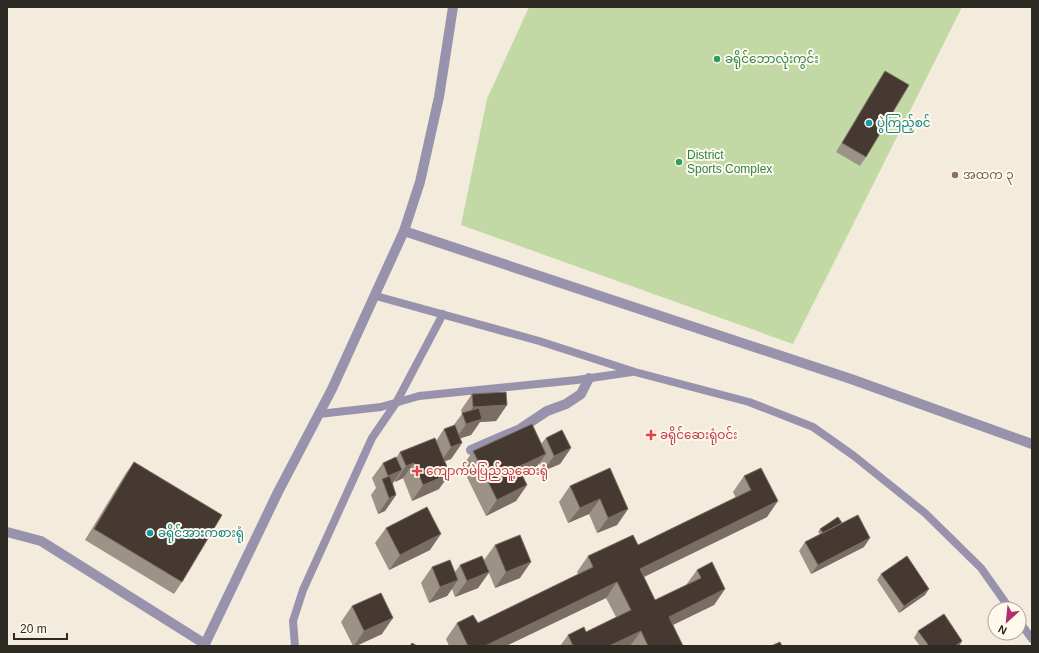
<svg xmlns="http://www.w3.org/2000/svg" width="1039" height="653" viewBox="0 0 1039 653" font-family="Helvetica,'Noto Sans Myanmar',sans-serif">
<style>
.garden{fill:#c3d9a5}
.lines{fill:none;stroke-linecap:round;stroke-linejoin:round}
.service{stroke:#9992ad;stroke-width:8}
.minor{stroke:#9992ad;stroke-width:10}
.tertiary{stroke:#9992ad;stroke-width:10}
.wall{fill:#9c9286}
.shaded-wall{fill:#7a6e64}
.building{fill:#463931;stroke:#7a6e64}
.leisure-dot{fill:#2e9e5b;stroke:#fff9ec;stroke-width:1.5}
.culture-dot{fill:#0f9aa8;stroke:#fff9ec;stroke-width:1.5}
.education-dot{fill:#8d6e63;stroke:#fff9ec;stroke-width:1.5}
.health-dot{fill:#e0444e;stroke:#fff9ec;stroke-width:1.5}
.labels{text-anchor:middle;dominant-baseline:central;stroke-width:4;stroke-linejoin:round;paint-order:stroke}
.leisure-label{font-size:12px;fill:#27864d;stroke:#fff9ec;text-anchor:start}
.culture-label{font-size:12px;fill:#0d838f;stroke:#fff9ec;text-anchor:start}
.education-label{font-size:12px;fill:#785e54;stroke:#fff9ec;text-anchor:start}
.health-label{font-size:12px;fill:#be3a42;stroke:#fff9ec;text-anchor:start}
</style>
<rect width="100%" height="100%" fill="#f3ebdb"/>
<path class="garden" d="M529,7H962L793,344L461,225L487,99Z"/>
<g class="lines">
<path class="service" d="M376,296L539,341L635,372L749,402L813,427L854,456L925,513L981,568L1010,609
M319,414L381,407L419,396L577,380L632,372
M1019,621L1032,639
M295,646L293,621L303,590L372,438L396,403L443,314"/>
<path class="minor" d="M404,231L851,379L1032,444
M471,450L520,429L547,411L566,404L581,394L589,378
M7,532L41,541L205,644"/>
<path class="tertiary" d="M204,646L278,492L332,389L404,231L420,182L439,97L453,7"/>
</g>
<path class="wall" d="M885,71L866,157L860,166L836,152L879,80Z
M472,394L507,405L496,421L480,422L471,435L460,438L462,443L451,459L445,461L439,489L412,501L403,478L395,482V480L392,483L396,495L385,511L378,514L371,495L376,488L372,478L383,463L396,458L400,452L436,441L444,429L453,426L462,414L461,410Z
M546,438L571,448L560,464L543,471L539,463L535,469L522,475L527,485L516,501L486,516L462,467L473,451L541,444Z
M134,462L182,582L174,594L85,540L126,473Z
M744,476L767,517L644,577L655,600L686,585L697,570L725,589L714,605L673,625L683,646H560L568,635L586,632L616,617L606,598L506,646H449L446,639L457,623H478L578,574L577,572L588,556L638,545L736,498L733,492Z
M570,486L628,509L617,525L597,533L589,514L568,523L559,502Z
M842,523L864,547L811,574L799,551L805,542L820,534L818,532L820,529Z
M386,528L430,550L389,570L375,543Z
M495,545L520,578L495,588L489,573L478,588L455,597L452,589L447,596L429,603L421,583L432,567L455,572L460,565L484,560Z
M881,574L925,595L899,613L877,580Z
M352,606L382,634L356,646H353L341,622Z
M918,631L962,641L959,646H920L914,638Z"/>
<path class="shaded-wall" d="M507,405L496,421L480,422L471,435L455,440L466,424L464,420L473,407Z
M462,443L451,459L440,463L451,447Z
M571,448L560,464L543,471L554,456Z
M546,454L535,469L507,482L518,467Z
M414,463L403,478L395,482L406,466Z
M402,470L391,486L383,483L388,476Z
M450,474L439,489L412,501L423,485Z
M527,485L516,501L486,516L497,500Z
M396,495L385,511L378,514L389,498Z
M600,499L589,514L568,523L580,508Z
M778,501L767,517L629,584L640,569Z
M628,509L617,525L597,533L608,518Z
M441,534L430,550L389,570L400,555Z
M870,538L864,547L811,574L818,565Z
M531,562L520,578L495,588L506,572Z
M489,572L478,588L455,597L467,581Z
M458,580L447,596L429,603L440,587Z
M617,582L606,598L506,646H485Z
M725,589L714,605L658,632L669,617Z
M929,589L925,595L899,613L904,606Z
M393,618L382,634L356,646H354L364,631Z
M641,631L630,646H609Z
M962,641L959,646H955Z"/>
<path class="building" d="M885,71L909,85L866,157L842,143Z
M506,392L507,405L473,407L472,394Z
M479,408L482,419L466,424L462,413Z
M532,424L546,454L518,467L527,485L497,500L473,451Z
M455,425L462,443L451,447L444,429Z
M562,430L571,448L554,456L546,438Z
M435,438L450,474L423,485L414,463L406,466L400,452Z
M396,457L402,470L388,476L383,463Z
M134,462L222,515L182,582L94,529Z
M610,468L628,509L608,518L600,499L580,508L570,486Z
M761,468L778,501L640,569L655,600L701,578L697,570L712,562L725,589L669,617L683,646H648L641,631L609,646H573L568,635L584,627L586,632L631,610L617,582L485,646H468L457,623L473,615L478,623L593,567L588,556L633,535L638,545L751,490L744,476Z
M390,476L396,495L389,498L382,479Z
M427,507L441,534L400,555L386,528Z
M858,515L870,538L818,565L805,542Z
M838,517L842,523L823,533L820,529Z
M520,535L531,562L506,572L495,545Z
M482,556L489,572L467,581L460,565Z
M907,556L929,589L904,606L881,574Z
M450,560L458,580L440,587L432,567Z
M381,593L393,618L364,631L352,606Z
M944,614L962,641L955,646H929L918,631Z
M780,642L782,646H771Z
M412,643L417,646H410Z"/>
<g class="leisure-dot">
<circle cx="717" cy="59" r="4"/>
<circle cx="679" cy="162" r="4"/>
</g>
<g class="culture-dot">
<circle cx="869" cy="123" r="4"/>
<circle cx="150" cy="533" r="4"/>
</g>
<circle class="education-dot" cx="955" cy="175" r="4"/>
<g class="health-dot">
<path d="M649 429h4v4h4v4h-4v4h-4v-4h-4v-4h4z"/>
<path d="M415 465h4v4h4v4h-4v4h-4v-4h-4v-4h4z"/>
</g>
<g class="labels">
<g class="leisure-label">
<text x="725" y="59">ခရိုင်ဘောလုံးကွင်း</text>
<text x="687" y="155">District<tspan x="687" dy="14">Sports Complex</tspan></text>
</g>
<g class="culture-label">
<text x="877" y="123">ပွဲကြည့်စင်</text>
<text x="158" y="533">ခရိုင်အားကစားရုံ</text>
</g>
<g class="education-label">
<text x="963" y="175">အထက ၃</text>
</g>
<g class="health-label">
<text x="660" y="435">ခရိုင်ဆေးရုံဝင်း</text>
<text x="426" y="471">ကျောက်မဲပြည်သူ့ဆေးရုံ</text>
</g>
</g>
<rect width="1039" height="653" fill="none" stroke="#2d2a24" stroke-width="16"/>
<g transform="translate(1007 621) rotate(207)"><circle r="19" fill="#fff9ec" stroke="#aba69c"/>
<path d="M0-3L7 15L0 10L-7 15Z" fill="#b22c70"/>
<text y="-6" font-size="11" font-weight="bold" text-anchor="middle" fill="#2d2a24">N</text>
</g>
<path d="M14 633v6h53v-6" fill="none" stroke="#2d2a24" stroke-width="2"/>
<text x="20" y="633" font-size="12" fill="#2d2a24" stroke="#fff9ec" stroke-width="3" paint-order="stroke">20 m</text>
</svg>
